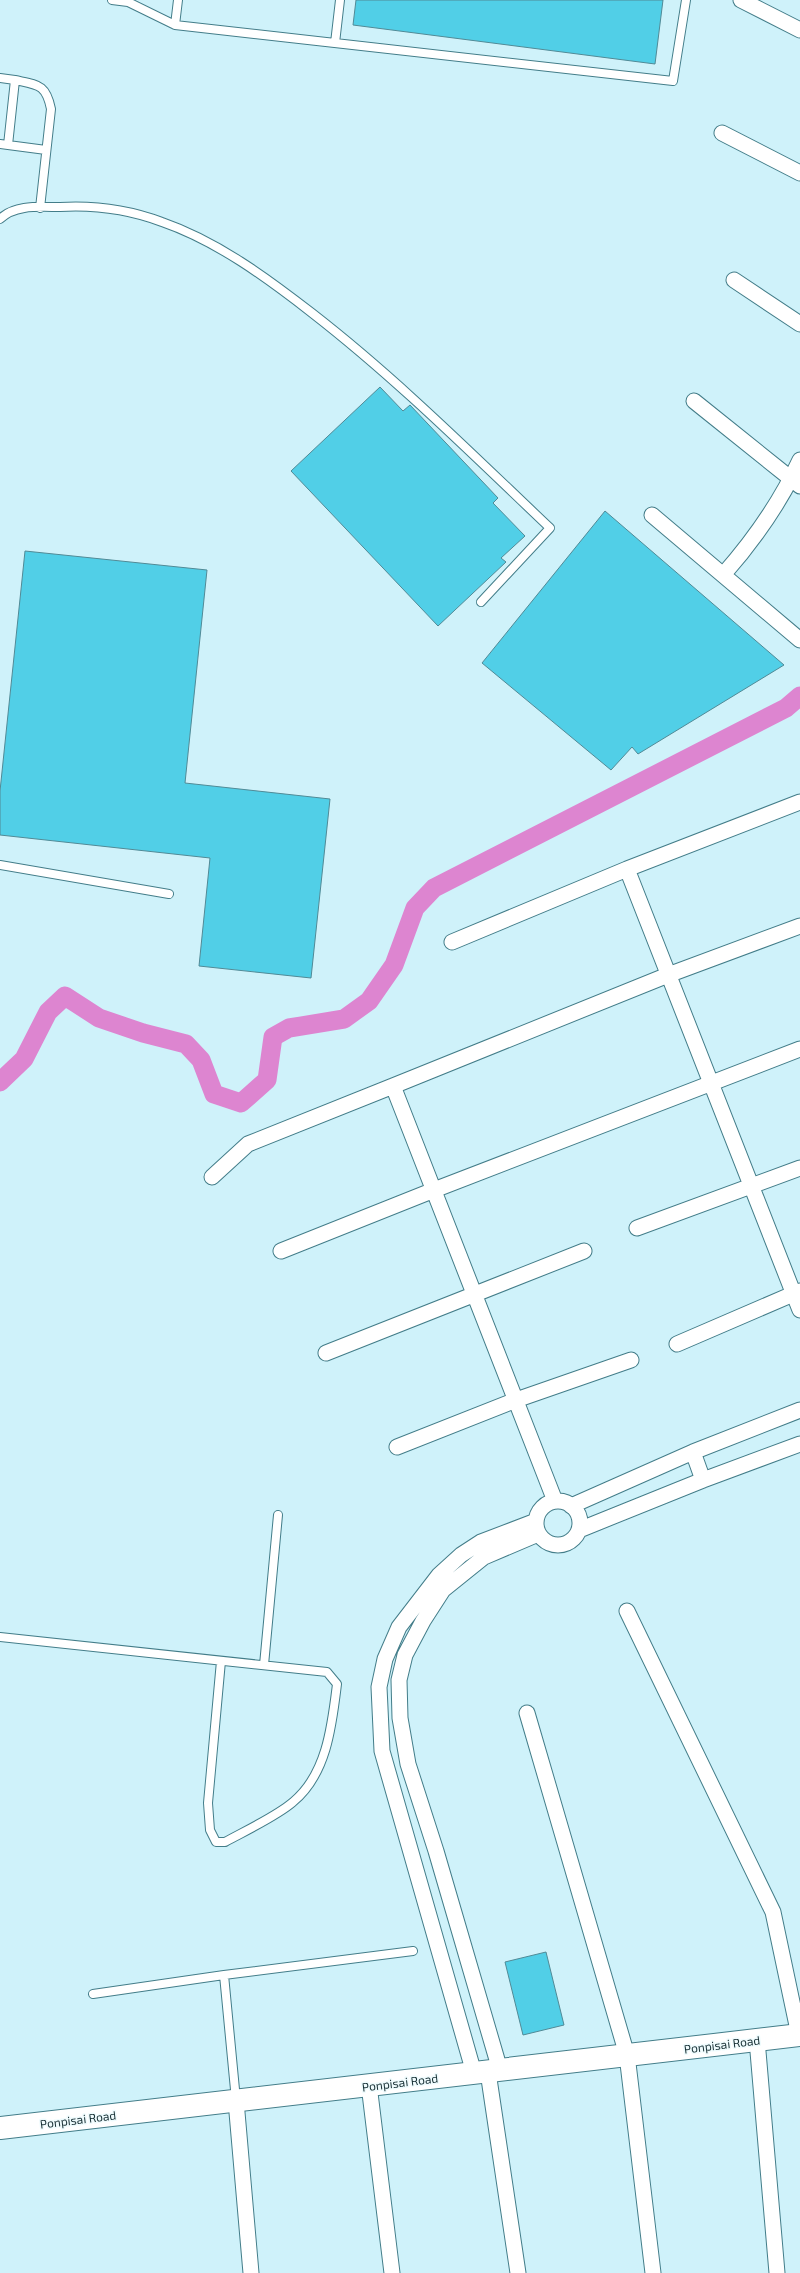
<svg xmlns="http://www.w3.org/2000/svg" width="800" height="2273" viewBox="0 0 800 2273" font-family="'Exo 2',sans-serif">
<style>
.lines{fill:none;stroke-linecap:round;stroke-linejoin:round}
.canal{stroke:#dd85d0;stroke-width:19}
.building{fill:#51cfe7;stroke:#518a96}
.lane-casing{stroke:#437d89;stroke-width:10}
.street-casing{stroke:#437d89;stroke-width:17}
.secondary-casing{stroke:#437d89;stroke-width:24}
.lane{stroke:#fff;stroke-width:8}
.street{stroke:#fff;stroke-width:15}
.secondary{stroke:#fff;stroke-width:22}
.labels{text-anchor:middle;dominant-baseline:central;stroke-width:3;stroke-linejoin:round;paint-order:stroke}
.street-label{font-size:12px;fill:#172f34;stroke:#effbfd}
</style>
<rect width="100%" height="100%" fill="#cff2fa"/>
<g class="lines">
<path class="canal" d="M0,1082L24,1059L48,1012L65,996L99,1018L143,1033L186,1044L201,1060L214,1094L241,1103L267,1080L273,1037L289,1028L344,1019L369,1001L394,965L415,908L434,888L786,708L800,696"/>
</g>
<path class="building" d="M356,0H663L655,64L353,25Z
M380,387L403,411L410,405L498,498L493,503L525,536L501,558L506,562L438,626L291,471Z
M605,511L784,665L638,754L632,747L611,770L482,663Z
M25,551L207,570L185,783L330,799L311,978L199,966L210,858L0,835V791Z
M546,1952L564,2025L523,2035L505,1962Z"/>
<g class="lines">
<g class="lane-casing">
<path id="lane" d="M112,0L128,2L175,25L673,81L686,0
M175,25L178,0
M335,43L340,0
M0,78L15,80L8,145L0,144
M15,80C38,85 46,84 51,109L40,208
M8,145L46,150
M0,219C15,204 41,207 60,207C94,205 130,210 162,222C217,241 267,278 312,313C397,379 472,454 550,528L481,602
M0,865L169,894
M0,1637L327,1672L337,1684C332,1725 327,1774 293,1802C277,1816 245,1831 225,1842H216L210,1830L208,1803L221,1661
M264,1665L278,1515
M93,1994L224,1975
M236,2100L224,1975L413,1951"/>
</g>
<g class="street-casing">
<path id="street" d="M741,0L800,30
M722,133L800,173
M734,280L800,324
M694,401L800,486
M652,515L800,640
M723,575C753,541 781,501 800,460
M627,869L800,802
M452,942L627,869L800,1310
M393,1086L668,975L800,926
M212,1177L248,1144L393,1086L555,1501
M637,1228L800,1168
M281,1251L434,1190L800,1049
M677,1344L800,1291
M326,1353L584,1251
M397,1447L516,1400L631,1360
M693,1452L703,1480
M536 1523a22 22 0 1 1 44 0a22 22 0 1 1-44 0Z
M571,1506L693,1452L800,1410
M579,1530L703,1480L800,1444
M627,1611L773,1912L799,2035
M527,1713L627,2055L653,2273
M757,2040L777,2273
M500,2070L436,1851L408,1764L400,1718L399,1680L405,1655L423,1621L443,1590L484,1557L538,1534
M488,2072L518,2273
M474,2073L382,1751L379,1687L385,1659L399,1627L439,1575L461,1555L481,1542L536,1521
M369,2085L392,2273
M236,2101L251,2273"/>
</g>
<g class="secondary-casing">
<path id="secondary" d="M0,2128L800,2035"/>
</g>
<use href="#lane" class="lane"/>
<use href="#street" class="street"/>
<use href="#secondary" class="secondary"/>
</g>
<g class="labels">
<g class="street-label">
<text transform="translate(722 2044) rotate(-7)">Ponpisai Road</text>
<text transform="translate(400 2082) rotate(-7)">Ponpisai Road</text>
<text transform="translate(78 2119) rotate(-7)">Ponpisai Road</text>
</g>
</g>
</svg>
